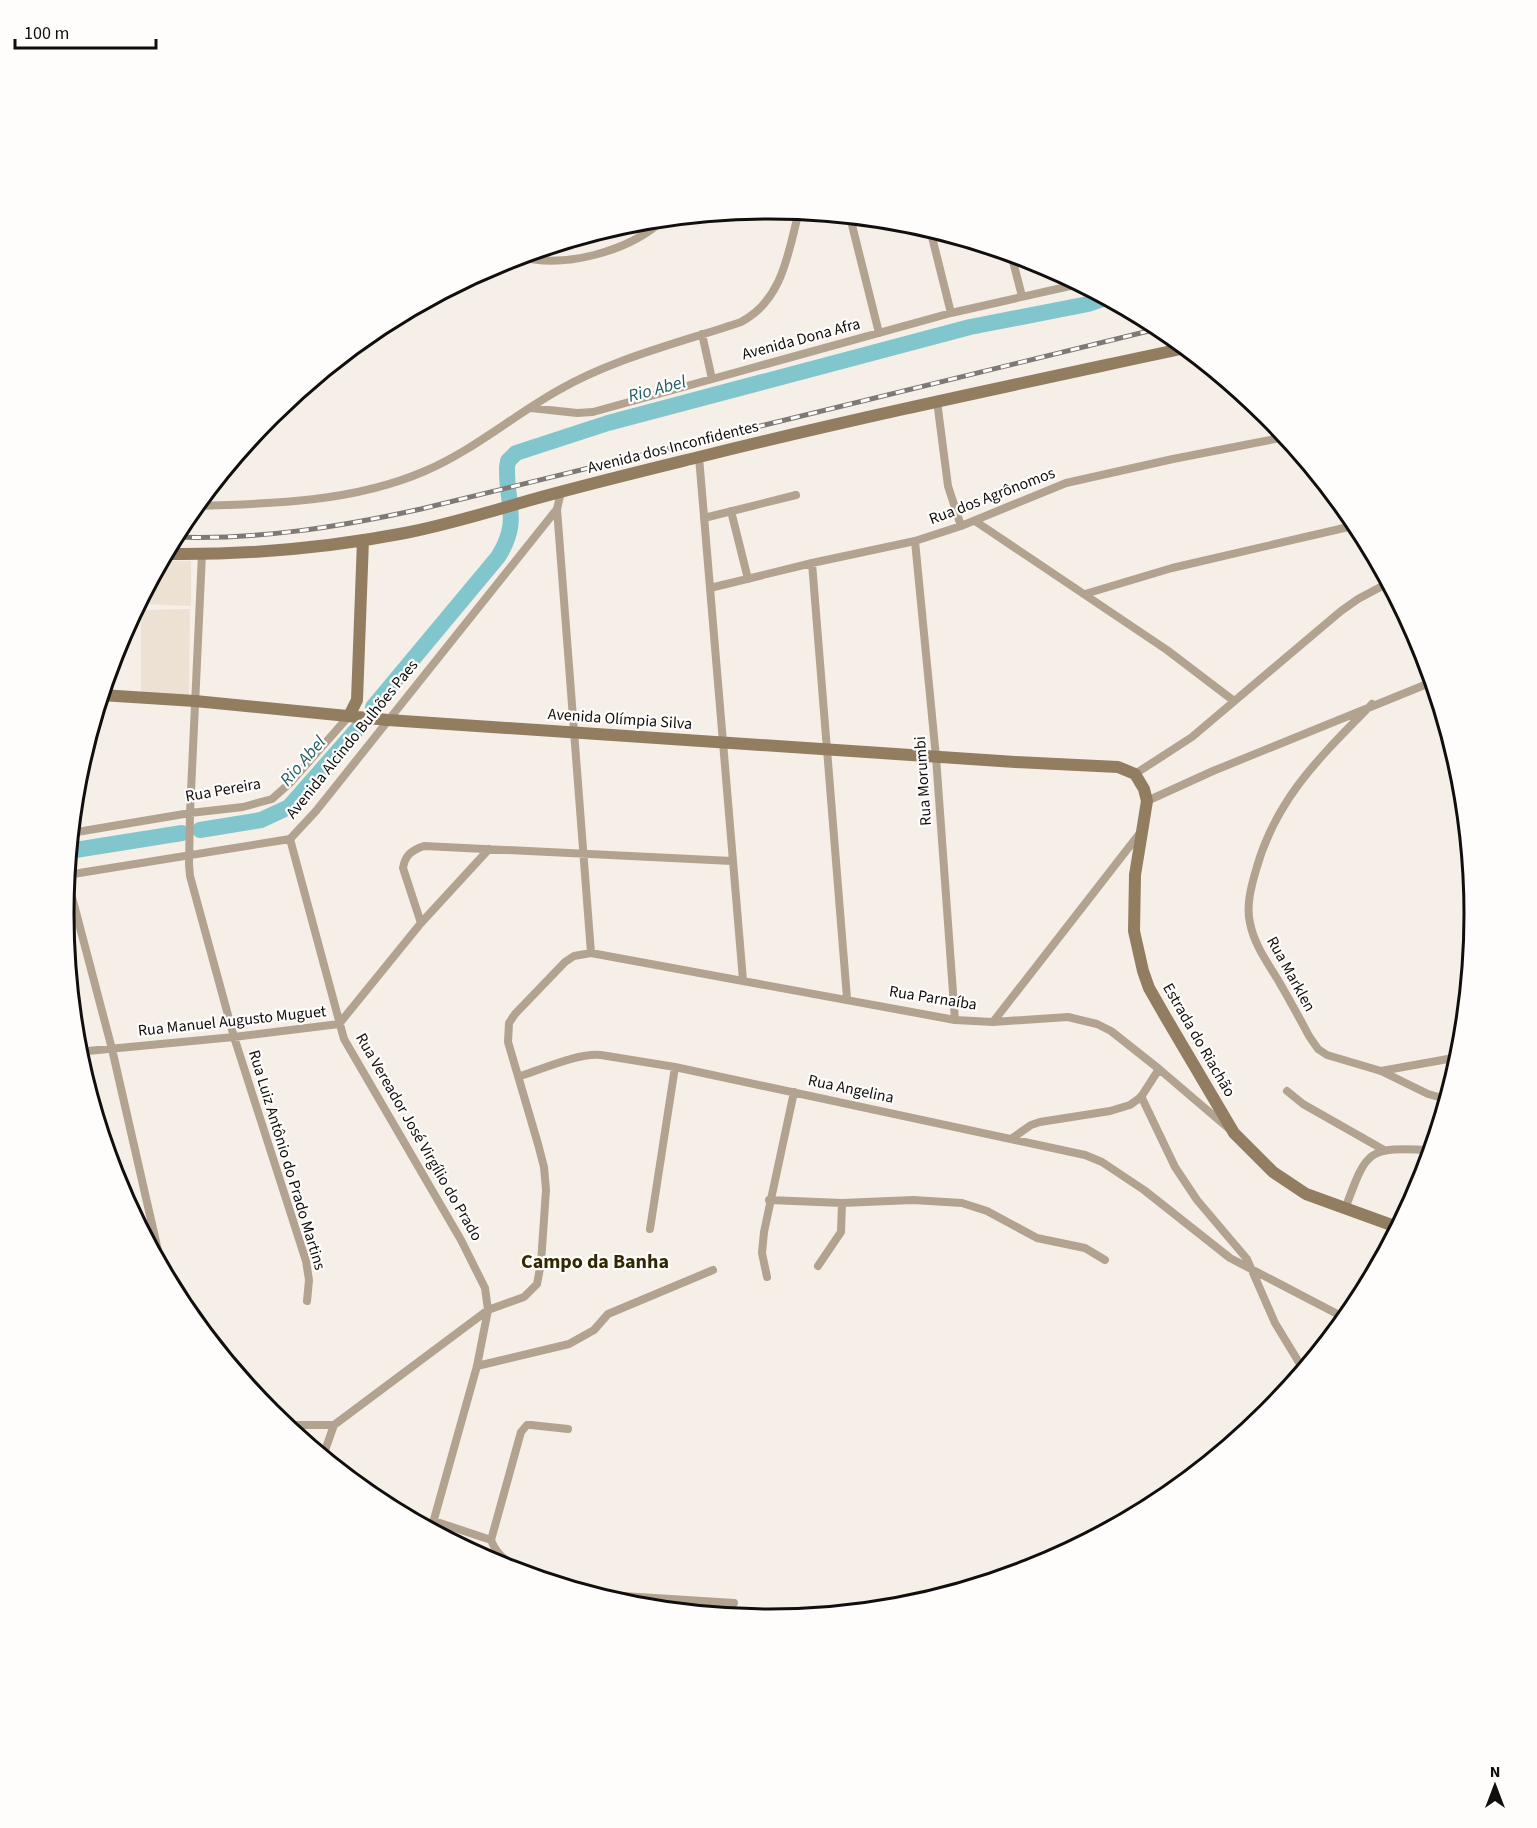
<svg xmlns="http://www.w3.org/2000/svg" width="1537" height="1828" viewBox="0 0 1537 1828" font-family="'Source Sans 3',sans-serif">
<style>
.built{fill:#ede1d3}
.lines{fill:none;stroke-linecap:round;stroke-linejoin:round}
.river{stroke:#81c6cc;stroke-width:16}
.street{stroke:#b1a390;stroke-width:8}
.secondary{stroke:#927d61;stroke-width:12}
.rail-casing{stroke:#7e7974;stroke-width:5}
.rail{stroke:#fffdfc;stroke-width:3;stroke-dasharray:9;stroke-linecap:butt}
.labels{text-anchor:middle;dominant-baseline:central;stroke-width:4.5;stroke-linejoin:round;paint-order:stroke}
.street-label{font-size:16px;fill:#110f0d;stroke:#fffdfc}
.water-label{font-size:18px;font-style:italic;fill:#255f64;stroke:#fffdfc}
.quarter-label{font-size:20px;font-weight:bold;fill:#322900;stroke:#fffdfc}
.rim{fill:none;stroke:#110f0d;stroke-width:3}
</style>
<rect width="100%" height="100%" fill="#f6efe7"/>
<path class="built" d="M161,561H191V606L141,604L142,597Z
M190,609L189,695L141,694V610Z"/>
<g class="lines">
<path class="river" d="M373,707L498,557C521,521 506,504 507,467L508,461L516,453L608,423L970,327L1088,304L1106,298
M200,830L261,820L289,807L360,726
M69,851L182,833"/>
<path class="street" d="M850,217L879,333
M930,229L951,313
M1011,254L1022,296
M518,256C563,270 630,251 664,219
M702,334L712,379
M937,401L948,486L961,526
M531,408L577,413L593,412L951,313L1079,284
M699,457L743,980
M561,492L557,509L591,953
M195,506C271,504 354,502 425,471C472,451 513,416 557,391C614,358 679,343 741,322C783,300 788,253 799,211
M731,511L748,579
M704,518L796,495
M975,521L1167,650L1234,701
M915,541L936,757L955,1020
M202,554L190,813L189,864L190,876L234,1037L306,1261L309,1280L307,1301
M812,563L847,998
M710,588L812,563L915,541L961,526L1066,483L1173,459L1285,437
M1085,594L1172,568L1357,525
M1372,704C1321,756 1276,798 1256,870C1251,887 1246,906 1250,923C1254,944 1267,962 1278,980C1289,999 1299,1017 1309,1036L1318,1049L1327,1055L1381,1071L1428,1094L1446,1099
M1135,774L1192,737L1341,611L1358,599L1388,583
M1147,801L1213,771L1432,682
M71,833L190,813L243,807L272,799L290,783L349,716
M290,839L344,1039L461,1240L485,1288L488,1310L477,1366L431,1530
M67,875L290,839L316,811L557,509
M67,878L112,1049L162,1268
M421,923L403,868C405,855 412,850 424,846L732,861
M993,1022L1140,833
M77,1052L234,1037L339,1024L421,923L489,849
M1381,1071L1459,1057
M520,1076C543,1069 577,1053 601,1055L675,1067L1085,1155L1102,1162L1144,1190L1230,1258L1345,1318
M1287,1091L1303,1104L1384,1150
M1141,1096L1175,1167L1197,1200L1247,1259L1275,1323L1303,1369
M1011,1139L1031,1125L1040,1122L1110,1111L1130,1105L1141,1097L1159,1069
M769,1200L842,1203L913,1200L962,1203L987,1211L1037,1238L1085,1248L1105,1260
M1345,1209C1367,1150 1366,1147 1430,1150
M650,1229L675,1067
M818,1266L841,1232L842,1203
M767,1277L762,1253L764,1232L794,1092
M477,1366L569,1344L594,1330L608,1314L713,1270
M285,1425H334L488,1310L524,1297L537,1284L541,1263L546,1190L544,1167L538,1144L508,1042L509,1023L515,1014L565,962L574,956L591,953L955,1020L993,1022L1068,1017L1097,1024L1111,1031L1159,1069L1227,1127
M323,1456L334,1425
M434,1521L491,1540
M530,1575C514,1567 497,1557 491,1540L521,1432L527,1425H531L568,1429
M592,1594L734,1603"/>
<path class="secondary" d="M165,554C245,555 327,548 405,533C446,525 486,513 527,501C584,485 642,471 699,457C860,417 1023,383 1185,348
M101,695L195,701L388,720L1015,762L1118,767L1135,774L1144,789L1147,801L1135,875L1134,931L1143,971L1149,988L1165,1016L1234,1133L1273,1172L1306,1194L1397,1227
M349,716L357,700L363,540"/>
<g class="rail-casing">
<path id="rail" d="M174,537C258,540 339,527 421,509L1161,328"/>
</g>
<use href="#rail" class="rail"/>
</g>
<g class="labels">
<g class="street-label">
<text transform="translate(801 339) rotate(-15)">Avenida Dona Afra</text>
<text transform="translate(673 447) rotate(-14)">Avenida dos Inconfidentes</text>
<text transform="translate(992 496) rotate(-21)">Rua dos Agrônomos</text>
<text transform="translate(620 719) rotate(4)">Avenida Olímpia Silva</text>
<text transform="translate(352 739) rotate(-51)">Avenida Alcindo Bulhões Paes</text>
<text transform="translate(923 781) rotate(-94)">Rua Morumbi</text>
<text transform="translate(223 790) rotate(-10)">Rua Pereira</text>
<text transform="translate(1291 974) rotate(61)">Rua Marklen</text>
<text transform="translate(933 998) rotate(9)">Rua Parnaíba</text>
<text transform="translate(232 1021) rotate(-6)">Rua Manuel Augusto Muguet</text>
<text transform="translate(1199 1040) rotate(60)">Estrada do Riachão</text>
<text transform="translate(851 1089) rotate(12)">Rua Angelina</text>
<text transform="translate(419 1137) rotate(60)">Rua Vereador José Virgílio do Prado</text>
<text transform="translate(287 1160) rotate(73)">Rua Luiz Antônio do Prado Martins</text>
</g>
<g class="water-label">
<text transform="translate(657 389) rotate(-15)">Rio Abel</text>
<text transform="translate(303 761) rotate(-49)">Rio Abel</text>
</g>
<g class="quarter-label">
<text x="595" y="1262">Campo da Banha</text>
</g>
</g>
<path d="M0 0H1537V1828H0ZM74 914a695 695 0 1 1 1390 0a695 695 0 1 1-1390 0Z" fill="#fffdfc" fill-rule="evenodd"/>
<path class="rim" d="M74 914a695 695 0 1 1 1390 0a695 695 0 1 1-1390 0Z"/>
<g transform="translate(1495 1786)" stroke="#fffdfc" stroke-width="4.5" paint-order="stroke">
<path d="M0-4.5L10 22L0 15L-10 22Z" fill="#110f0d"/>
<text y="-9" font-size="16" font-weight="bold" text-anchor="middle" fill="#110f0d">N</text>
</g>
<path d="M15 39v9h141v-9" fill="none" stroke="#110f0d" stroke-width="3"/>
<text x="24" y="39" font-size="18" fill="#110f0d" stroke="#fffdfc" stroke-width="4.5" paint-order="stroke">100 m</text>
</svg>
